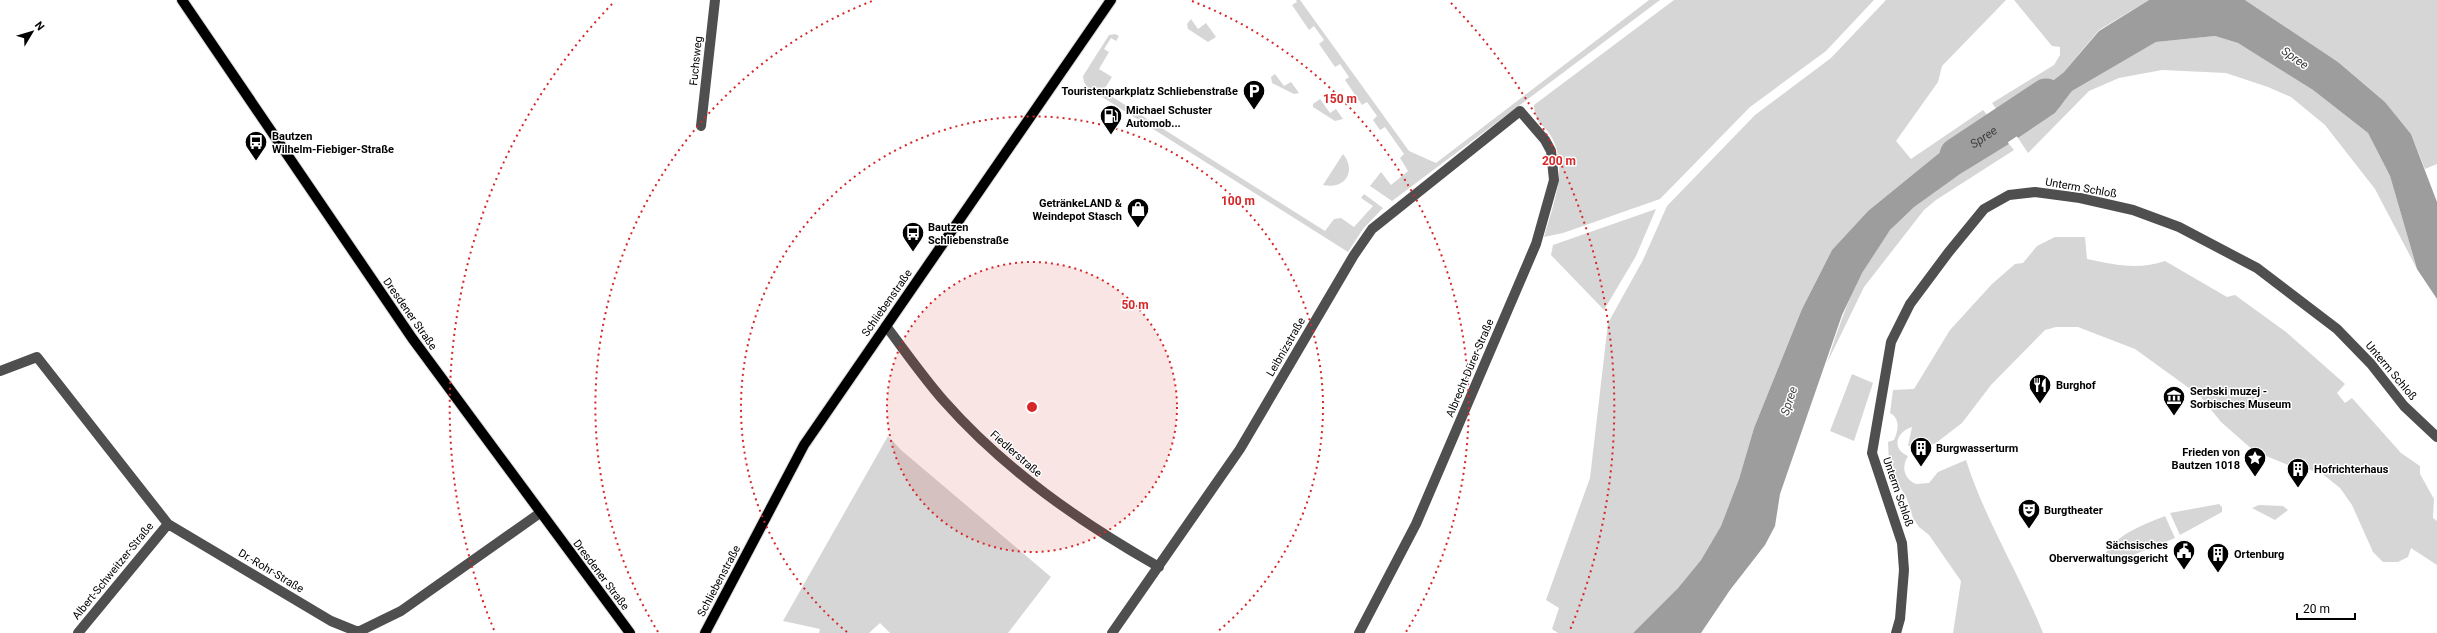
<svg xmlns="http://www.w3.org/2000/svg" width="2437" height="633" viewBox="0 0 2437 633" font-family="Roboto,sans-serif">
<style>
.green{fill:#d6d6d6}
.water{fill:#9d9d9d}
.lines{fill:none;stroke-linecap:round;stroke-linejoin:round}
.river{stroke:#9d9d9d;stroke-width:35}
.major-casing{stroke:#dbdbdb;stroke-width:12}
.minor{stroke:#4f4f4f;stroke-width:10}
.major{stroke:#000;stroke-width:10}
.ring{fill:none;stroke:#d62828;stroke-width:2;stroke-dasharray:2 4}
.labels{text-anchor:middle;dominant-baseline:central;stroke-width:3;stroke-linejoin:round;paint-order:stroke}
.street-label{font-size:11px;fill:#000;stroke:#fff}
.poi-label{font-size:11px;font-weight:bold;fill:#000;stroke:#fff;text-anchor:start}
.water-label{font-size:12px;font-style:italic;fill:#3e3e3e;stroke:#fff}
.centre{fill:#d62828;stroke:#fff;stroke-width:2}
.ring-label{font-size:12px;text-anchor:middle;font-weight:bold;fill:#d62828;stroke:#fff;stroke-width:3;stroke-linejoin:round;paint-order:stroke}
</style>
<rect width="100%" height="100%" fill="#fff"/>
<path class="green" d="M1296,0H1300L1409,151L1436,163L1649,0H1660L1392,201L1370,186L1381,172L1391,185L1408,171L1400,158L1404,154L1385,127L1380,130L1373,120L1377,116L1367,102L1362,105L1345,80L1349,77L1340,64L1335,67L1319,44L1324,40L1314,26L1309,30L1292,5L1297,2Z
M1674,0H1874L1826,51L1750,107L1660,199L1563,233L1544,237C1552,207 1569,169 1552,138C1544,122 1535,127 1534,105Z
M1886,0H2009H2006L1942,66L1938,82L1896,141L1911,159L1983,110L1990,118L1938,154L1868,211L1832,250L1802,309L1754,428L1739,479L1721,526L1701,560L1678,588L1633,633H1558L1552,629L1559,608L1546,600L1590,478L1608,323L1643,260L1667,206L1755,115L1831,58Z
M2014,0H2149L2099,30L2064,72L2041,90L1999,113L1992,103L2054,65L2060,55V47L2052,46Z
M2245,0H2437V164L2425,169L2411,134L2385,102L2338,62Z
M1191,19L1198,29L1206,23L1216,37L1208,42L1188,29L1187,24Z
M1115,34L1119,36L1116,41L1111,38L1104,49L1109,52L1099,69L1112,77L1103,91L1325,231L1334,219L1341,218L1354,227L1373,206L1361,198L1364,194L1383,208L1363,229L1348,252L1088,88L1084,82L1083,76L1109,35Z
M2215,36L2238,43L2278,67L2313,90L2368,133L2390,176L2417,269L2375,189L2325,125L2291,97L2268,87L2226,73L2162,70L2119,78L2089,91L2028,153L2018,138L2055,113L2072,91L2156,42Z
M1275,74L1284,86L1291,82L1299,93L1294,94L1272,83L1271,77Z
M1320,99L1330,113L1336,109L1343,119L1335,121L1313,107V104Z
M2009,144L2014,150L1936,200L1924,210L1864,287L1827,363C1842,317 1858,267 1891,229C1923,193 1968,169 2009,144Z
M1343,154C1357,171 1345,190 1323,185Z
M1656,209L1636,256L1604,310L1551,255L1553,245Z
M2055,237H2085L2087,259C2114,265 2139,270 2165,261L2227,297L2235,295L2286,332L2345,384L2337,393L2345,403L2352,398L2401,453L2420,466V474L2434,499L2433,518L2437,521V565L2411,548L2408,557L2398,562H2383L2373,552L2352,505L2340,488L2320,472L2288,465L2254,451L2221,422L2200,396L2135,349L2078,327H2056L2045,330L1991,385L1962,423L1936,443L1928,446H1908L1912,427C1896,432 1891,449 1908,456C1901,467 1904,479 1916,484L1929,483L1938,472L1966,460C1985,520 2020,575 2043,633H1953L1961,581L1929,535L1919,527L1913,518L1906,496L1897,483L1889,462L1888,442L1894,440C1898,431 1901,419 1890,413L1893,390L1914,389L1950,330L1992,284L2015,264L2023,263L2037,246Z
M1852,374L1873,383L1854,441L1830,431Z
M888,436L901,450L1051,577L1008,633H890L880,623L869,633H819L820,629L783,621Z
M2219,504L2222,507V512L2180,535L2170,513Z
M2259,505L2283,506L2288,510L2275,520L2252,508Z
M2165,516L2175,538L2111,564L2106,560L2105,554C2119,533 2143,525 2165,516Z"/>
<path class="water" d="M2149,0H2245L2338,62L2385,102L2411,134L2437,202V299L2417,269L2390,176L2368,133L2313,90L2238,43L2215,36L2156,42L2072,91L2055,113L2018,138L1999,113L2041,90L2064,72L2099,31Z
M1990,118L2009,144L1960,174L1914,207L1890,230L1862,273L1842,315L1780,494L1775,526L1765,545L1730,590L1701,633H1633L1678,588L1701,560L1721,526L1739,479L1754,428L1802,309L1832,250L1868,211L1938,154Z"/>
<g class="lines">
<path class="river" id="s1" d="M1957,155L2046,96"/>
<g class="major-casing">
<path id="major" d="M182,0L412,338L630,633
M705,633L804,445L1111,0"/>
</g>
<path class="minor" d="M701,126L715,0
M886,326C905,351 923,377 944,401C1005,470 1080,522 1159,567
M0,371L37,357L168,524L331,621L358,632L401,611L540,513
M78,633L168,524
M1112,633L1240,449L1354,255L1372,229L1520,111L1545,140L1551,151L1554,180L1536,244L1416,524L1359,633
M1896,633L1900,619L1904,570L1902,543L1872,453L1891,342L1910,304L1948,253L1984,209L2009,195L2035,192L2080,198L2133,210L2179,227L2257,268L2337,329L2371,364L2404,406L2437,437"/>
<use href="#major" class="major"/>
</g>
<circle cx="1032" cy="407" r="145" fill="#d62828" fill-opacity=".12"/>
<g class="ring">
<circle cx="1032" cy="407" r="145"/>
<path d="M847 632A291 291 0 1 1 1217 632"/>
<path d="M658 632A436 436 0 0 1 872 1M1192 1A436 436 0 0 1 1406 632"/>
<path d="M494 630A582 582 0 0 1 613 3M1451 3A582 582 0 0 1 1570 630"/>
</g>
<defs>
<g id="parking-pin" transform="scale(1.15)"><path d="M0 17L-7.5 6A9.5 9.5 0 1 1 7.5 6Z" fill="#000" stroke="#fff"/><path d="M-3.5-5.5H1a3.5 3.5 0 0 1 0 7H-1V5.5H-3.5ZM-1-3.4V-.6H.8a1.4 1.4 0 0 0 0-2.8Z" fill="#fff"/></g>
<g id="fuel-pin" transform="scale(1.15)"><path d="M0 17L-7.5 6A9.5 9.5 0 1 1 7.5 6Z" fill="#000" stroke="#fff"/><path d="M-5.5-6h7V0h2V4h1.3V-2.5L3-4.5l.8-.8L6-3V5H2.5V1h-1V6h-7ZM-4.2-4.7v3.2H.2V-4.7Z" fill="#fff"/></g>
<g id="bus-pin" transform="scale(1.15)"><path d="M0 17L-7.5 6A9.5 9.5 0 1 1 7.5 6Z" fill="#000" stroke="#fff"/><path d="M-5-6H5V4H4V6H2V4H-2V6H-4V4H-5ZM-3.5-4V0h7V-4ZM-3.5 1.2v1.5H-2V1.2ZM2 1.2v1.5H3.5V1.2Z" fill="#fff"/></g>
<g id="shop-pin" transform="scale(1.15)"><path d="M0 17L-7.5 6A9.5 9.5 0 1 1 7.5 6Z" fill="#000" stroke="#fff"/><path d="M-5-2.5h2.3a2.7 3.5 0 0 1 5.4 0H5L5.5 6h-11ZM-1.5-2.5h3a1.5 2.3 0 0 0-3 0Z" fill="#fff"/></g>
<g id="restaurant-pin" transform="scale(1.15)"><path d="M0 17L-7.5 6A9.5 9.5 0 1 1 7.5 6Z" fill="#000" stroke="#fff"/><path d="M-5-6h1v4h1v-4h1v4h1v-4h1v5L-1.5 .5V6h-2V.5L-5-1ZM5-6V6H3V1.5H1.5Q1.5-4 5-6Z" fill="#fff"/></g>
<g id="museum-pin" transform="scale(1.15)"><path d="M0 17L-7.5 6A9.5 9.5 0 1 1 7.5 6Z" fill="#000" stroke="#fff"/><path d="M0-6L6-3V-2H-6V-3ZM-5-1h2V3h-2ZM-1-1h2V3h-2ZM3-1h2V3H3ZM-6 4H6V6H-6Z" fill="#fff"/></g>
<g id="building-pin" transform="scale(1.15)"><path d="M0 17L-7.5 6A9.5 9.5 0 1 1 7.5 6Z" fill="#000" stroke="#fff"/><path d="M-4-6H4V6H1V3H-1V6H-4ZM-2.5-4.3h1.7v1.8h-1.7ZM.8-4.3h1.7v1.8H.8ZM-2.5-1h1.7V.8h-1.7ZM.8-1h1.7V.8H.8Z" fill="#fff"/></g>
<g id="sight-pin" transform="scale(1.15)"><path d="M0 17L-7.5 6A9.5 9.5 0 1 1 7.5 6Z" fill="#000" stroke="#fff"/><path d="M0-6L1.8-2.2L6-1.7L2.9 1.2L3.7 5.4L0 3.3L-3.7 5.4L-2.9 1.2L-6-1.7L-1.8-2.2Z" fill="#fff"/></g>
<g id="theatre-pin" transform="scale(1.15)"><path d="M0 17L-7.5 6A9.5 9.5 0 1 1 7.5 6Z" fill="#000" stroke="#fff"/><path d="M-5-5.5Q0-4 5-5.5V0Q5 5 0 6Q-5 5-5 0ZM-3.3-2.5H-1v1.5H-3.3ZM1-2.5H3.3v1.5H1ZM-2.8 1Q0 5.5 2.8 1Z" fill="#fff"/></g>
<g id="civic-pin" transform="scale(1.15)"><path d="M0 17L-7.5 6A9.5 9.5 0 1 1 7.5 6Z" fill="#000" stroke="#fff"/><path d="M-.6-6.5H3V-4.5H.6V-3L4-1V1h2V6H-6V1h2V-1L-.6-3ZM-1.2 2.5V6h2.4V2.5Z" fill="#fff"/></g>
</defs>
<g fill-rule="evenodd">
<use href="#parking-pin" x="1254" y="91"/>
<use href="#fuel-pin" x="1111" y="116"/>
<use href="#bus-pin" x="256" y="142"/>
<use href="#shop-pin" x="1138" y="209"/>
<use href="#bus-pin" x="913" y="233"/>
<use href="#restaurant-pin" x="2040" y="385"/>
<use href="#museum-pin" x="2174" y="397"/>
<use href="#building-pin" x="1921" y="448"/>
<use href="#sight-pin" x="2255" y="458"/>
<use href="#building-pin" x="2298" y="469"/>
<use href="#theatre-pin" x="2029" y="510"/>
<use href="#civic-pin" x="2184" y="551"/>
<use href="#building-pin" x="2218" y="554"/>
</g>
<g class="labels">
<g class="street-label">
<text transform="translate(696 61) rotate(-84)">Fuchsweg</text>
<text transform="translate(2081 188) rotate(10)">Unterm Schloß</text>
<text transform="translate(887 303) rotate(-55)">Schliebenstraße</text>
<text transform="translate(410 314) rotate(55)">Dresdener Straße</text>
<text transform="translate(1286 347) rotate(-60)">Leibnizstraße</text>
<text transform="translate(1470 368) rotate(-67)">Albrecht-Dürer-Straße</text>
<text transform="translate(2391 371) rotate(50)">Unterm Schloß</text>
<text transform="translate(1016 454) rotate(41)">Fiedlerstraße</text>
<text transform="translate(1898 492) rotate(71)">Unterm Schloß</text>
<text transform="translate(113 571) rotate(-51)">Albert-Schweitzer-Straße</text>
<text transform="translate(271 571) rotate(31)">Dr.-Rohr-Straße</text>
<text transform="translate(601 575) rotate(53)">Dresdener Straße</text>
<text transform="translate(719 581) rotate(-62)">Schliebenstraße</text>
</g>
<g class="poi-label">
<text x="1238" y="91" text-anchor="end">Touristenparkplatz Schliebenstraße</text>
<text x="1126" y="110">Michael Schuster<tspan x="1126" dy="13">Automob...</tspan></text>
<text x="272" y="136">Bautzen<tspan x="272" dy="13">Wilhelm-Fiebiger-Straße</tspan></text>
<text x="1122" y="203" text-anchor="end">GetränkeLAND &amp;<tspan x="1122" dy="13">Weindepot Stasch</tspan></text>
<text x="928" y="227">Bautzen<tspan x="928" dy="13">Schliebenstraße</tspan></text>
<text x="2056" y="385">Burghof</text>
<text x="2190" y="391">Serbski muzej -<tspan x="2190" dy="13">Sorbisches Museum</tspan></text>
<text x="1936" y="448">Burgwasserturm</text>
<text x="2240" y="452" text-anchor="end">Frieden von<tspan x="2240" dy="13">Bautzen 1018</tspan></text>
<text x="2314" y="469">Hofrichterhaus</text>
<text x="2044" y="510">Burgtheater</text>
<text x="2168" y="545" text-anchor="end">Sächsisches<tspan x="2168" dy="13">Oberverwaltungsgericht</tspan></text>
<text x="2234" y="554">Ortenburg</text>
</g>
<g class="water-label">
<text transform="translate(2295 58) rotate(35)">Spree</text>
<text stroke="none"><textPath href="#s1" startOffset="32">Spree</textPath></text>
<text transform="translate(1789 401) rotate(-72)">Spree</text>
</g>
</g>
<circle cx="1032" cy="407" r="6" class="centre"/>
<g class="ring-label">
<text x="1340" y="103">150 m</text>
<text x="1559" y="165">200 m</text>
<text x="1238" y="205">100 m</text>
<text x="1135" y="309">50 m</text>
</g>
<g transform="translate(32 32) rotate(52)" stroke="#ffffff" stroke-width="3" paint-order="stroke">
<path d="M0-3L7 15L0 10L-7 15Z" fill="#000000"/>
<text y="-6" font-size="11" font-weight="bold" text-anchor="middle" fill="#000000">N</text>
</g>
<path d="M2297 613v6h58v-6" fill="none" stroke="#000000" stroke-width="2"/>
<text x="2303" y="613" font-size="12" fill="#000000" stroke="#ffffff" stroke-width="3" paint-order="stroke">20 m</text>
</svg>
